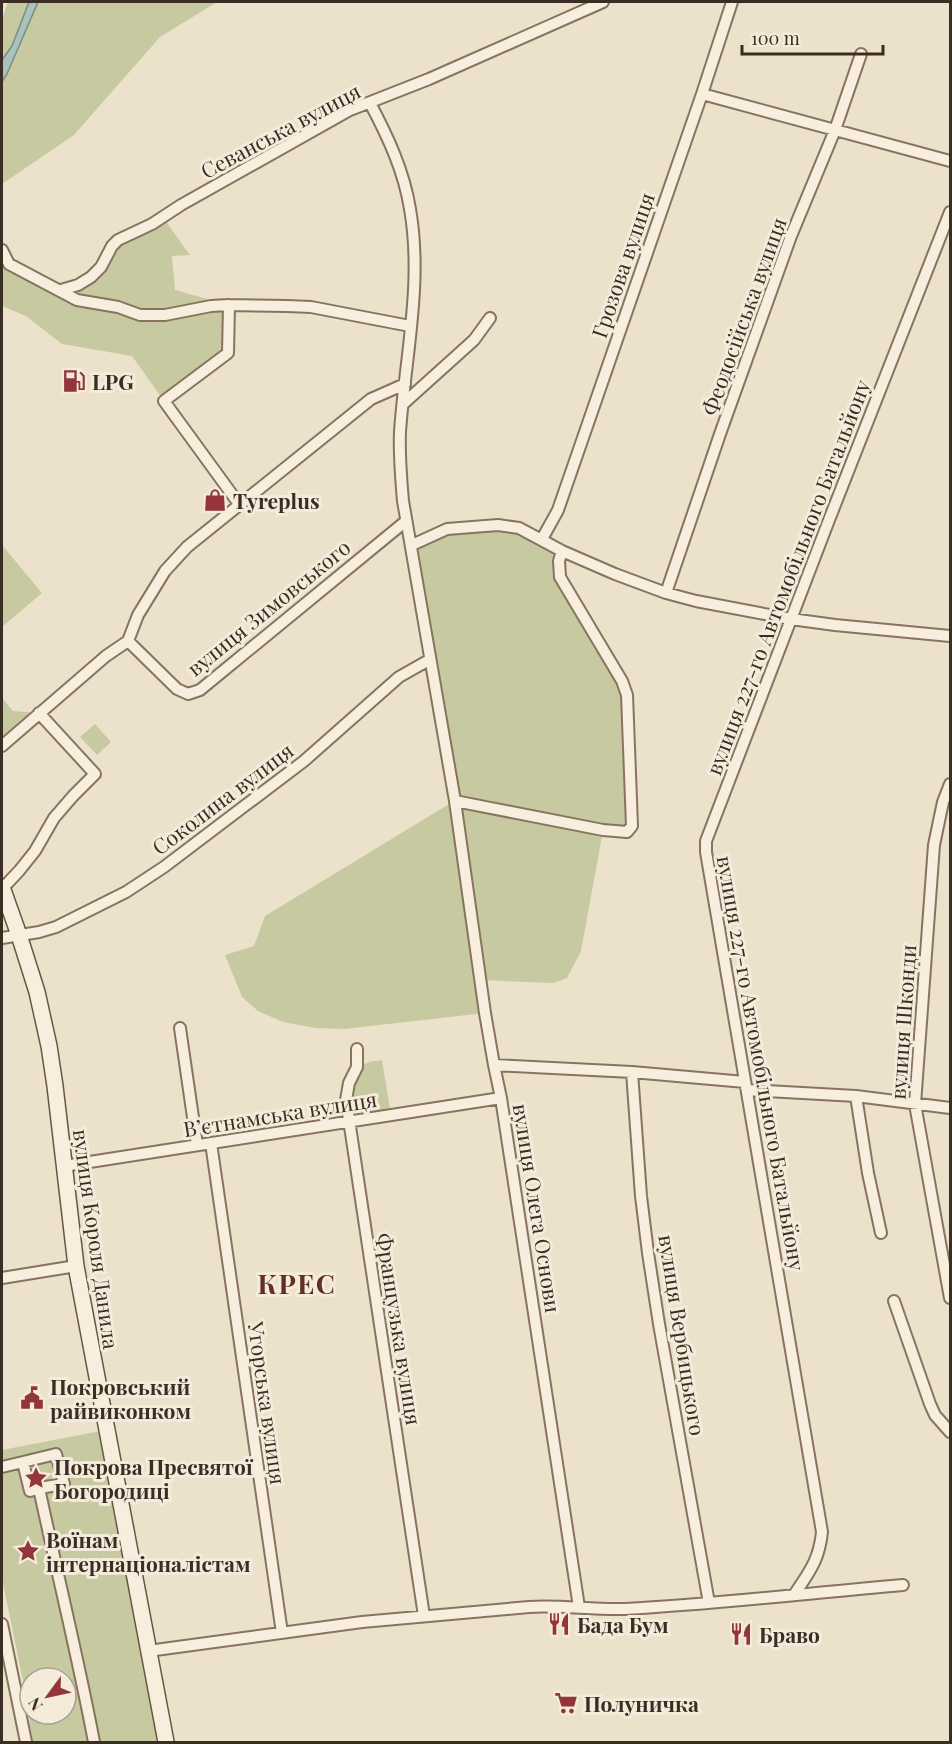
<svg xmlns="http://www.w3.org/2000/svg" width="952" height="1744" viewBox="0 0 952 1744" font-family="'Playfair Display',serif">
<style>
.green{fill:#c7caa0;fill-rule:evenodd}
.water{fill:#abc1ba;stroke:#728f87;stroke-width:1.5}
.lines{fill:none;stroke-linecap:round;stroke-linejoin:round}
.street-casing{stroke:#887360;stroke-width:14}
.secondary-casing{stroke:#6a5543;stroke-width:18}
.street{stroke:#f7eede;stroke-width:10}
.secondary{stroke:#f7eede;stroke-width:15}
.labels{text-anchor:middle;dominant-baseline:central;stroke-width:6;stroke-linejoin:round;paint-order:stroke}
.street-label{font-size:21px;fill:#3a2d23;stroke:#f4ebdb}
.poi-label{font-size:21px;font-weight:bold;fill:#3a2d23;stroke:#f4ebdb;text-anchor:start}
.district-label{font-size:27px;font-weight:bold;letter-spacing:1.5px;fill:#632f25;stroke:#f4ebdb}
</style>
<rect width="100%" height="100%" fill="#ece1cb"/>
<path class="green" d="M8,2H29L12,46L2,60V19Z
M38,2H217L160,37L74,135L2,184V82L7,74Z
M162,216L190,255L172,256L175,290L229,305L228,353L164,401L132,356L62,344L26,316L2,306V250L6,259L61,290L91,277L112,246Z
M498,525L562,551L559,570L622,681L632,826L603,831L581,951L567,978L553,983L481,980L485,1013L344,1029L316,1028L283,1022L258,1011L242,997L225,955L254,946L265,916L454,801L412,545L434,534Z
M2,545L42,593L2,627Z
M2,698L13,711L39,713L2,746Z
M95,724L111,742L97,755L80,737Z
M382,1060L391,1115L349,1121C349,1105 343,1077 359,1067C366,1062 374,1061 382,1060Z
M106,1430L166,1742H32L28,1706L2,1578V1450ZM30,1678H66V1714H30Z"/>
<path class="water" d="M29,2H38L7,74L2,82V60L12,46Z"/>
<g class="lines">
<g class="street-casing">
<path id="street" d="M702,94L950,161
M370,103C388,137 404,171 410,209C423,283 405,358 400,432C399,455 401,478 403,501L455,801L485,1013L494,1065
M2,250L9,264L77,300L118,307L140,315H165L211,306L229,305L287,306L311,307L410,326
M61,290L78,285L91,277L101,267L112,246L118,240L152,224L181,205L350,110L429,79L603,2
M229,305L228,353L164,401L239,504
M403,404L474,340L490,318
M542,539L558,510L702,94L732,2
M412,545L447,529L498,525L519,528L562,551L615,574L666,593L696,601L791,619L835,625L950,636
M666,593L720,434L791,236L835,130L861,54
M128,641L177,689L188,694L200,690L406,521
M2,746L106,656L128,641L138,615L165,571L187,547L371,399L405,384
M950,784L943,802L934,845L915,1104L950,1298
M455,801L603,830L627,832L632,826L627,695L622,681L560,577L559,561L562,551
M2,889L19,871L35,851L54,818L73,796L95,774L39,713
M2,938L39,932L56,927L126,892L164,867L304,761L399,677L429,660
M180,1028L197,1145
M357,1049V1067L349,1083L346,1100L424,1616
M632,1072L641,1196L648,1253L659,1324L709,1603
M747,1090L856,1096L950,1108
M856,1096L868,1173L881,1233
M211,1143L282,1633
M64,1166L501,1098
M2,1278L76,1266
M894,1301L930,1404L935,1415L950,1432
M23,1462L56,1454L64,1484L39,1488
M2,1467L23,1462L30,1491L39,1488C57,1573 78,1657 94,1742
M794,1595C809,1572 819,1561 822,1532L706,852V841L829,520L950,212
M579,1607L501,1098L494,1065L632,1072L745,1082
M2,1624L26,1742
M148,1651L362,1622L529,1607C561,1605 592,1610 625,1609C718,1604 810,1593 903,1585"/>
</g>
<g class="secondary-casing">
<path id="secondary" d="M2,887L19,935L37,992L49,1046L55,1086L76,1266L166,1742"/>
</g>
<use href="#street" class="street"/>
<use href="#secondary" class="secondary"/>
</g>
<defs>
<g id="fuel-bare" transform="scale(1.8)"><path d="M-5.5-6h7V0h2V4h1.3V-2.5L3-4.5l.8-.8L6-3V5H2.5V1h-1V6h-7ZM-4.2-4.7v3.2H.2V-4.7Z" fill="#93353b" stroke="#f4ebdb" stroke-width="2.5" paint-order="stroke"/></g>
<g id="shop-bare" transform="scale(1.8)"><path d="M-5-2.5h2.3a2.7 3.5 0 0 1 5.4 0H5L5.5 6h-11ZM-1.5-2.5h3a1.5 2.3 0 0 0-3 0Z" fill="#93353b" stroke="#f4ebdb" stroke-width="2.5" paint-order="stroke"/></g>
<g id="civic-bare" transform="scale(1.8)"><path d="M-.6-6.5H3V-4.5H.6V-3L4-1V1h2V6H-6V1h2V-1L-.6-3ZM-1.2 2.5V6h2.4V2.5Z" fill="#93353b" stroke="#f4ebdb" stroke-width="2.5" paint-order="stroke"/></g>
<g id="sight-bare" transform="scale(1.8)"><path d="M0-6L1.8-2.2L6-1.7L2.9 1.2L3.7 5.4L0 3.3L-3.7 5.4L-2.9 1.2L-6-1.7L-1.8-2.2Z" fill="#93353b" stroke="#f4ebdb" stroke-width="2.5" paint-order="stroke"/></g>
<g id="restaurant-bare" transform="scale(1.8)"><path d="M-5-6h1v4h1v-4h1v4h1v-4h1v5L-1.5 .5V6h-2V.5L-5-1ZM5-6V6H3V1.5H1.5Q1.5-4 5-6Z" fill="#93353b" stroke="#f4ebdb" stroke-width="2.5" paint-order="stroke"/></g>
<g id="supermarket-bare" transform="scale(1.8)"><path d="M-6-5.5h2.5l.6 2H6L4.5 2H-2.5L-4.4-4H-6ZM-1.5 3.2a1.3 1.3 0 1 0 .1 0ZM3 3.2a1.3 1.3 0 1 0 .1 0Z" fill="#93353b" stroke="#f4ebdb" stroke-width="2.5" paint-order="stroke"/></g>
</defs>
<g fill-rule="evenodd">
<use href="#fuel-bare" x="74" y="381"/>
<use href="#shop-bare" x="215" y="500"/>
<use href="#civic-bare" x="32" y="1398"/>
<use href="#sight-bare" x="36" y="1478"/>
<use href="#sight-bare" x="28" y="1551"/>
<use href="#restaurant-bare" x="559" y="1624"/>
<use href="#restaurant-bare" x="741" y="1634"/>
<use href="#supermarket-bare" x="566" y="1703"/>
</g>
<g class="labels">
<g class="street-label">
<text transform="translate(280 130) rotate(-28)">Севанська вулиця</text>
<text transform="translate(622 265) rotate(-71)">Грозова вулиця</text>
<text transform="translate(743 316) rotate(-70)">Феодосійська вулиця</text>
<text transform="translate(787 577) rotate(-69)">вулиця 227-го Автомобільного Батальйону</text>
<text transform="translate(268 607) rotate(-39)">вулиця Зимовського</text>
<text transform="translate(222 798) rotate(-37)">Соколина вулиця</text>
<text transform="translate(902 1022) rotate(-86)">вулиця Шконди</text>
<text transform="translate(762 1063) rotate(80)">вулиця 227-го Автомобільного Батальйону</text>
<text transform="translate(280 1113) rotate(-9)">Вʼєтнамська вулиця</text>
<text transform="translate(538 1208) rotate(81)">вулиця Олега Основи</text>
<text transform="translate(97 1239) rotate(82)">вулиця Короля Данила</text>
<text transform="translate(400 1329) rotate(81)">Французька вулиця</text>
<text transform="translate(683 1335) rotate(81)">вулиця Вербицького</text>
<text transform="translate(268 1403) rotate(82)">Угорська вулиця</text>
</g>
<g class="poi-label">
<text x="92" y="381">LPG</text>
<text x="233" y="500">Tyreplus</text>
<text x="50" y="1386">Покровський<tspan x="50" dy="24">райвиконком</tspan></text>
<text x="54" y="1466">Покрова Пресвятої<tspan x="54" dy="24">Богородиці</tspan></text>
<text x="46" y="1539">Воїнам<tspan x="46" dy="24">інтернаціоналістам</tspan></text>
<text x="577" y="1624">Бада Бум</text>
<text x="759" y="1634">Браво</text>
<text x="584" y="1703">Полуничка</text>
</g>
<g class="district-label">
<text x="297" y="1283">КРЕС</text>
</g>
</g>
<rect width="952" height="1744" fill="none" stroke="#3a2d23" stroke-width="6"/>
<g transform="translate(48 1696) rotate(237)"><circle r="28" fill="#f4ebdb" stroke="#aa9f91" stroke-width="1.5"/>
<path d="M0-4.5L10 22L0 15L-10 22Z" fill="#93353b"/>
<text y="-9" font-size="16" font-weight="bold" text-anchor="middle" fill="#3a2d23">N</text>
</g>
<path d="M742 45v9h141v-9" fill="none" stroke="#3a2d23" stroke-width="3"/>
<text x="751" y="45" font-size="18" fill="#3a2d23" stroke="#f4ebdb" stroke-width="4.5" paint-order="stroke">100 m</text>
</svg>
